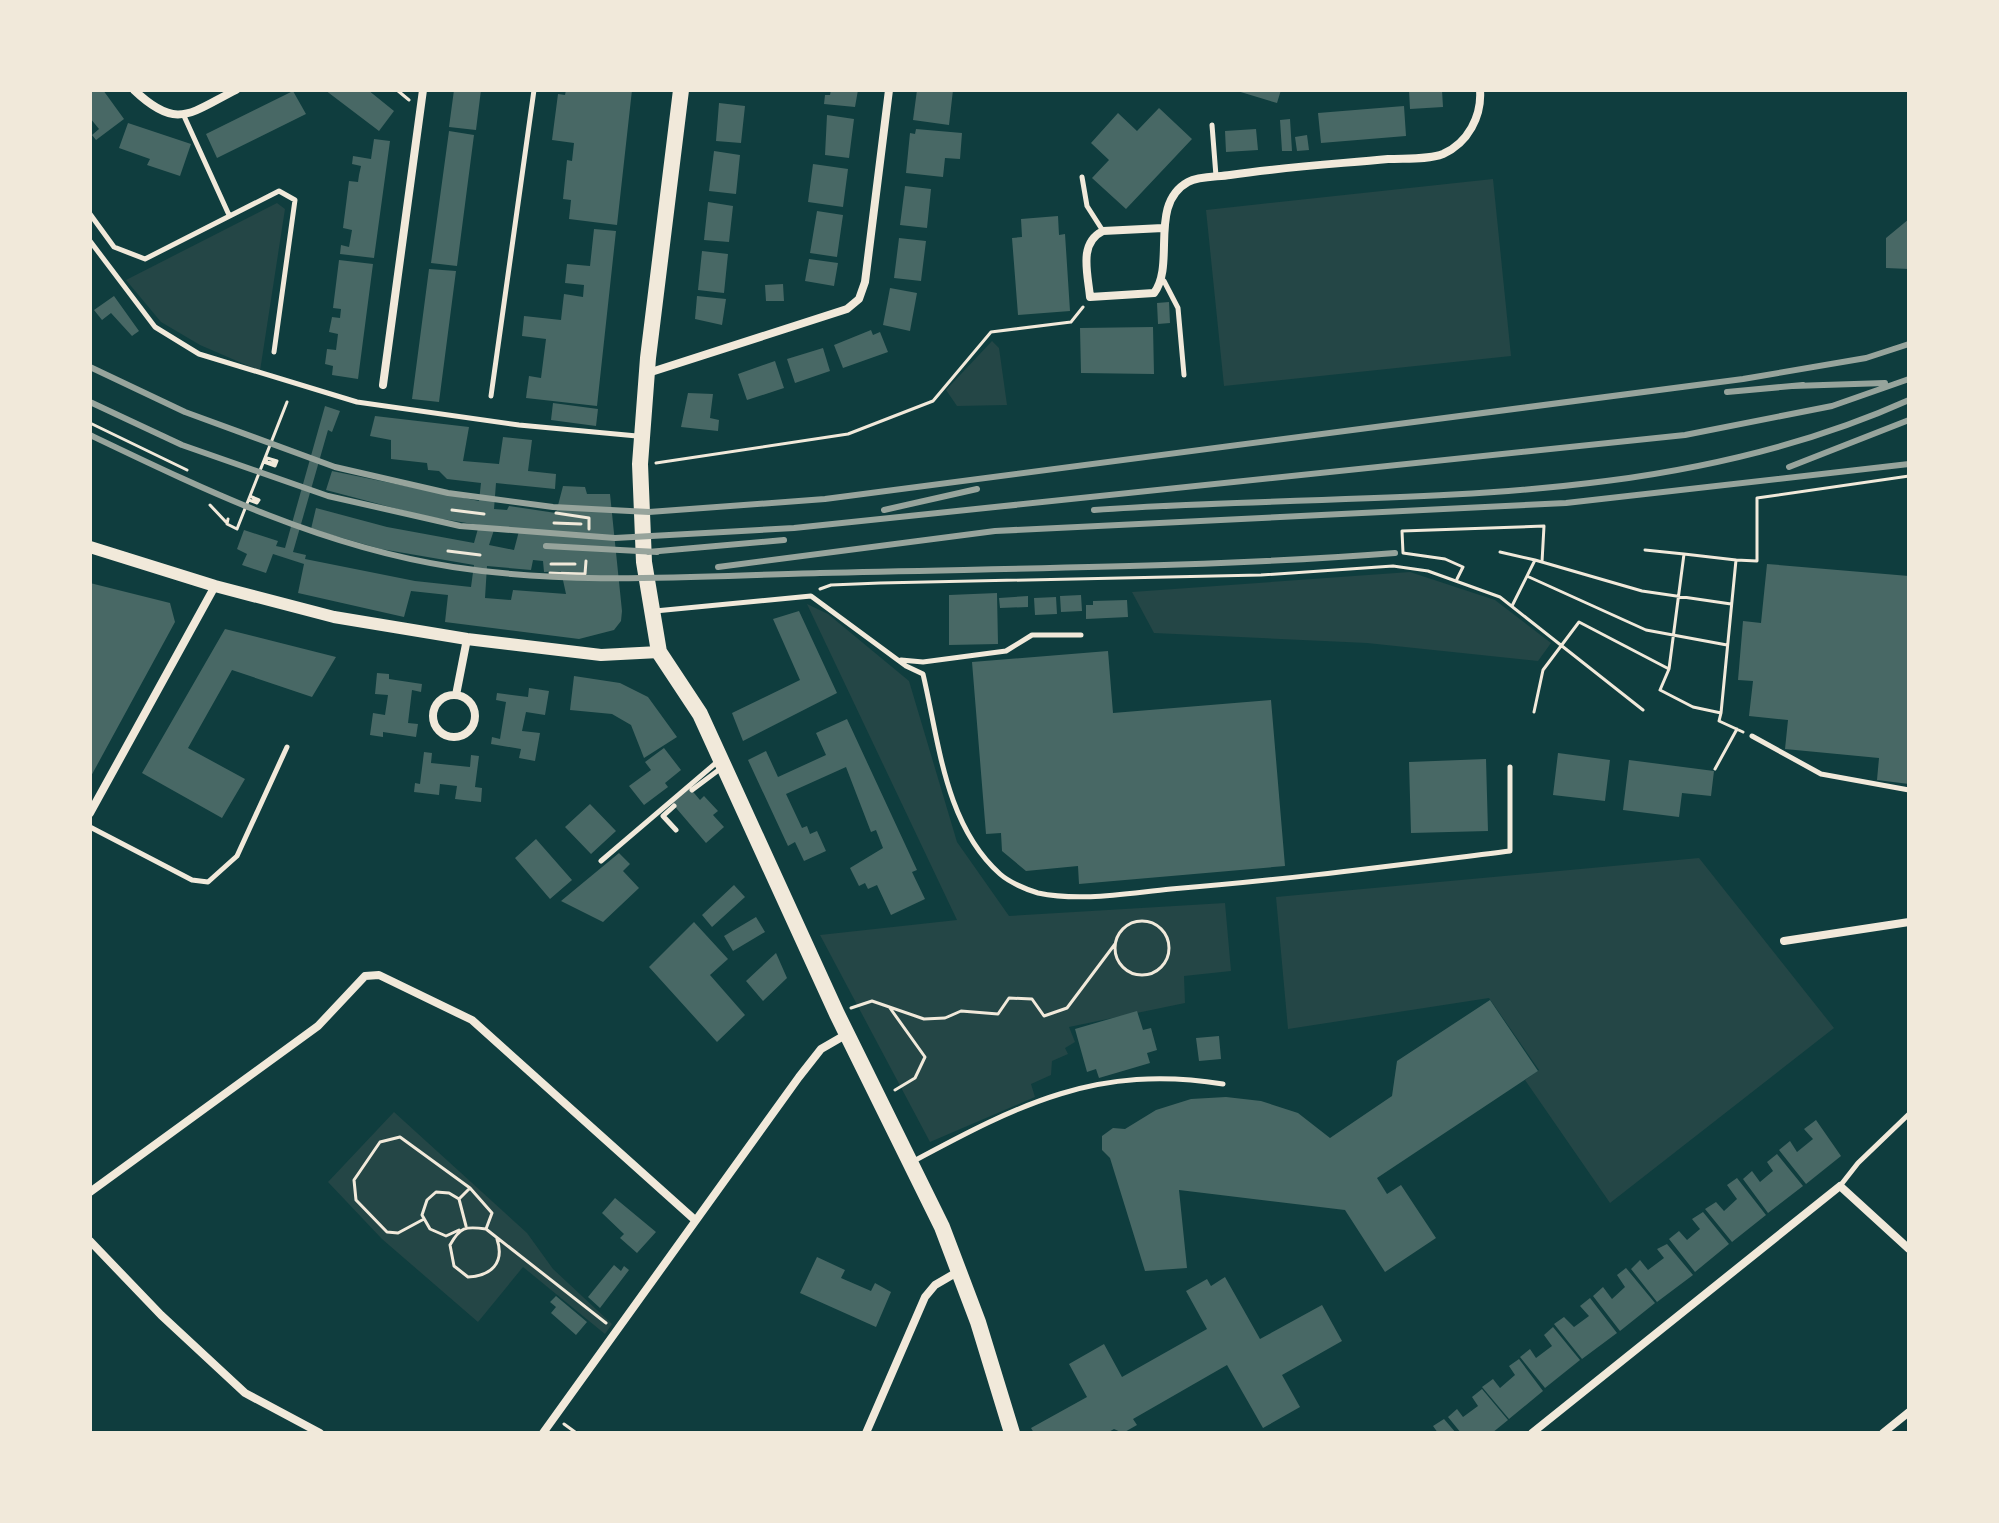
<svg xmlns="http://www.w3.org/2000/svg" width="1999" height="1523" viewBox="0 0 1999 1523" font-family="'Public Sans',sans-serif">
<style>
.green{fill:#244646}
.building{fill:#486865;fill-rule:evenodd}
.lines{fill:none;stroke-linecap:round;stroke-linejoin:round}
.path{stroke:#f1e9da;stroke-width:3}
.service{stroke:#f1e9da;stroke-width:5}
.minor{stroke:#f1e9da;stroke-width:8}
.tertiary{stroke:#f1e9da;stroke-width:12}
.primary{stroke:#f1e9da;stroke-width:16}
.rail{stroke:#97a49c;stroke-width:6}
</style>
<rect width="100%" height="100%" fill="#0f3d3e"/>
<path class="green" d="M1493,179L1511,356L1224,386L1206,210Z
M277,203L285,209L260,371L200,345L161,322L126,280Z
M992,341L999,348L1007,405L957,406L946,390Z
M1410,572L1495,600L1551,643L1538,661L1367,643L1154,633L1132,592Z
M807,604L828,614L909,681L957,842L1009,916L1225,903L1231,971L1184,976L1185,1003L1069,1027L1075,1042L1065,1048L1068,1054L1052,1061L1051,1075L1031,1084L1035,1097L930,1142L820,935L957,920Z
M1699,858L1834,1028L1610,1203L1525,1080L1539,1070L1489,998L1288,1029L1276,897Z
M394,1112L527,1233L553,1269L612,1324L605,1334L523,1267L478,1322L382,1239L328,1182Z"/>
<path class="building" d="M90,90H103L124,119L96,140L92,135L99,129L90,118Z
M325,90H368L394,111L379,131Z
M454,90H481L476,130L449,127Z
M566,90H632L617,225L569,219L571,200L563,199L567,160L572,161L574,143L552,140L558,94L565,95Z
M831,90H858L855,107L824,104L825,95H830Z
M917,90H953L949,125L913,120Z
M1234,90H1281L1277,103Z
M1409,90H1442L1443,107L1410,109Z
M293,91L306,114L217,158L206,134Z
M719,103L745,106L741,143L716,141Z
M1404,106L1406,136L1321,143L1318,113Z
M1159,108L1192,139L1126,209L1092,178L1109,160L1091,143L1118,113L1137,131Z
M827,115L854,119L849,158L825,155Z
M1290,119L1292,151H1282L1280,120Z
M128,123L191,144L180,176L147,165L150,159L119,148Z
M916,129L962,133L960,159L945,158L943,177L906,173L910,133L915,134Z
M1256,129L1258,150L1226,152L1225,131Z
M449,131L474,135L457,266L431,263Z
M1307,135L1309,150L1297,151L1295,137Z
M374,139L390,141L374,258L340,254L341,245L349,247L352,230L343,228L349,181L358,182L359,175L361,166L352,164L353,156L371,159Z
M714,151L740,155L736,194L709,191Z
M813,164L848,169L843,207L808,202Z
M905,186L931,189L927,228L900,225Z
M708,202L733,206L729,242L704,240Z
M817,211L843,215L837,257L810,253Z
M1058,216L1059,235L1065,234L1070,311L1018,315L1012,238L1022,237L1021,219Z
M1909,219V269L1886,268V238Z
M594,229L616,231L597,406L526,398L529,376L541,378L546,339L522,336L524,316L561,320L564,294L583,297L584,285L565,283L567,264L590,266Z
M899,238L926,241L921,281L894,278Z
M702,251L728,254L724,293L698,290Z
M809,259L838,263L834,286L805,281Z
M339,260L373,264L358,379L332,375L333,366L325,364L327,349L336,350L338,334L329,332L332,317L340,318L341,309L333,308Z
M429,269L456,271L439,402L412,399Z
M783,284L784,301H766L765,285Z
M890,288L917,293L910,331L883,325Z
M114,296L139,331L132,336L111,313L102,320L94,310Z
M697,296L726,299L722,325L695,319Z
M1169,302L1170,323L1158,324L1157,303Z
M1153,327L1154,374L1081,373L1080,328Z
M871,330L873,335L880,332L888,352L843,368L834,345Z
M823,348L830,371L795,383L787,359Z
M775,361L784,388L747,400L738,374Z
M688,393L713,394L710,418L719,420L718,431L681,427Z
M553,403L598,409L596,426L551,420Z
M325,406L340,411L332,432L328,430L293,552L306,555L305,559L415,581L471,587L474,565L381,549L311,529L316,508L387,527L474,543L479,525L424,516L326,490L332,471L479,501L481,483L447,479L439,471L428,470L427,463L391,459V440L370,436L375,416L469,427L463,461L499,464L503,437L532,440L528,471L556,474L555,489L496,483L494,509L507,510L509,506L556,513L563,486L585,487L587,494H610L622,611L621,621L614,630L579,639L445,622L448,595L411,591L404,617L298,593L304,564L273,554L266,573L242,565L247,554L237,549L244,530L278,541L276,546L285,548ZM495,527L519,531L514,550L489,545ZM533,560L543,561L544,572L561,571L566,594L513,590L511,600L485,598L487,566L531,570Z
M1767,564L1909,576V784L1877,780L1879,758L1785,749L1788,720L1749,716L1753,681L1738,680L1743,621L1761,623Z
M90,583L170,603L175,622L90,778Z
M997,593L998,644L949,645V595Z
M1081,595L1082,611L1061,612L1060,596Z
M1028,596V607L1000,608L999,598Z
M1056,597L1057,614L1035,615L1034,598Z
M1127,600L1128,617L1086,619V605H1093V601Z
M799,611L837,693L743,741L732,713L800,680L773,619Z
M225,629L336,657L312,697L232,670L188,748L245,779L222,818L142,773Z
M1108,651L1113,713L1271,700L1285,866L1079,884L1078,866L1026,871L1002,851L1001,833L986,834L972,662Z
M377,673L389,674V679L422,684L421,692L412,690L408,723L418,724L416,737L383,732V737L370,735L373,713L385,715L388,695L375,694Z
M574,676L620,683L648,697L677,737L644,758L631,725L612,714L570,710Z
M529,688L549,691L545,715L526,712L522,731L540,733L535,761L519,758L521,749L491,744L492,737L500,739L506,702L496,700L497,693L528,697Z
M847,719L917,870L912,872L925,899L891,915L877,885L868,889L865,883L859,886L850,868L883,848L876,830L871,832L846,767L786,794L802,828L807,826L810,834L817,831L826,851L804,861L795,842L788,846L748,760L766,751L778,777L826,755L816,733Z
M664,748L681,770L665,783L668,787L644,805L629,786L651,770L645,762Z
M424,752L432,753L431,763L470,767L471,755L479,756L475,787L482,788L481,802L455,799L457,786L440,784L439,795L414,792L415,783L420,784Z
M1558,753L1610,760L1605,801L1553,795Z
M1486,759L1488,831L1411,833L1409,762Z
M1629,760L1714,771L1711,796L1682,793L1679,817L1623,810Z
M689,787L700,800L704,796L718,811L713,815L724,827L706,843L671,802Z
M590,804L616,831L591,854L565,827Z
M536,839L572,880L550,899L515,858Z
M619,853L630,864L623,871L639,888L603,922L561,901Z
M734,885L745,897L712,927L702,915Z
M756,917L765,932L733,951L724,936Z
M694,922L728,959L710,975L745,1015L717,1042L649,967Z
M776,953L787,978L763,1001L746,981Z
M1490,1000L1538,1071L1377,1178L1387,1194L1401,1185L1436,1238L1385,1272L1345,1210L1179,1190L1187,1268L1145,1271L1110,1158L1102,1150V1136L1113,1128L1125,1129L1156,1110L1191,1099L1226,1097L1261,1101L1298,1113L1330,1138L1392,1096L1397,1061Z
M1137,1011L1143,1030L1151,1028L1157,1050L1147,1053L1150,1063L1099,1078L1096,1069L1087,1072L1075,1029Z
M1219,1036L1221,1059L1199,1061L1196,1038Z
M1816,1120L1841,1156L1806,1184L1779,1150L1790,1141L1797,1152L1813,1139L1804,1129Z
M1777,1154L1803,1186L1768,1213L1743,1179L1752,1171L1760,1182L1773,1171L1767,1162Z
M1737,1178L1766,1215L1732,1242L1705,1209L1716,1202L1724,1211L1737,1199L1727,1185Z
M615,1198L656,1232L637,1253L620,1238L624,1234L602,1213Z
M1703,1212L1729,1244L1695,1272L1669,1239L1679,1231L1687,1240L1700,1229L1692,1219Z
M1667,1244L1693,1275L1657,1302L1631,1269L1640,1260L1648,1270L1664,1258L1657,1249Z
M817,1257L845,1270L841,1278L871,1291L875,1283L891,1292L876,1327L800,1293Z
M614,1265L621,1271L624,1266L629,1270L600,1308L588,1297Z
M1626,1268L1655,1303L1620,1331L1593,1296L1603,1287L1612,1299L1625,1287L1617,1275Z
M1225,1277L1260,1339L1322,1305L1342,1341L1282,1375L1300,1407L1263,1428L1227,1365L1133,1419L1137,1425L1123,1433L1114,1429L1107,1433H1034L1031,1428L1087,1397L1069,1364L1104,1344L1122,1377L1207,1329L1186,1291L1207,1279L1211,1286Z
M556,1296L587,1322L576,1335L551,1313L556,1307L550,1302Z
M1590,1298L1617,1333L1582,1359L1554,1324L1564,1317L1574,1327L1589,1316L1580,1306Z
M1553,1327L1580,1360L1545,1388L1520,1357L1530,1349L1536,1358L1552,1346L1544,1335Z
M1519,1359L1543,1391L1509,1419L1482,1387L1493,1379L1500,1388L1515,1375L1509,1366Z
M1482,1389L1508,1420L1492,1433H1461L1448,1417L1457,1409L1463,1417L1478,1406L1472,1397Z
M1444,1419L1456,1433H1438L1433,1426Z"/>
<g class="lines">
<path class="path" d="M397,90L409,100
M90,423L187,470
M264,462L275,466L277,461L267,458L266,462L274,463
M656,463L848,434L933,401L991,332L1071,322L1083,307
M249,500L257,503L259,500L252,497L257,502
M210,505L226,522
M452,510L484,514
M556,513L589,518V529
M228,519L227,524L237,529L287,402
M554,523L581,524
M1645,550L1684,554L1669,669
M448,551L480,555
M1500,552L1535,560
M1684,554L1736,560L1721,713
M1736,560L1757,561V498L1909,476
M551,564H575
M550,573L585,574L586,561
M1529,577L1646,630L1727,645
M1457,579L1463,567L1445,559L1403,553L1402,531L1544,526L1542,562
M820,589L831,585L880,583L1261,575L1393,566L1428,571L1500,597L1643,710
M1512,606L1535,560L1642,591L1731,604
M1534,712L1543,670L1579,622L1669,669L1660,690L1693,707L1721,713L1719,721L1743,732
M1715,769L1737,729
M1115 948a27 27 0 1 1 54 0a27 27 0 1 1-54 0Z
M851,1008L872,1001L924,1019L945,1018L961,1011L998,1014L1009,998L1032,999L1044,1016L1067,1008L1115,944
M890,1008L925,1057L915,1078L895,1090
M459,1199L466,1226
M424,1219L398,1233L387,1232L356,1200L354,1180L380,1142L400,1137L470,1188L492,1213L486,1229
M459,1230L446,1236L430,1229L422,1215L427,1200L436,1192L449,1193L459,1199L470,1188
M497,1239C505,1263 491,1276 468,1277L454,1266L450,1245C460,1227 465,1226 486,1229L606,1323
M564,1424L575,1432"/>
<path class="service" d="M184,116L229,215
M1212,125L1216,176
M1082,177L1087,206L1103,231
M90,214L114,247L145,259L279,191L295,200L274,352
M90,241L155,327L199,354L357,402L519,425L637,436
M1164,281L1178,308L1184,375
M491,396L534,90
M655,611L811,596L906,666L923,674C939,742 945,825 1000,874C1009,882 1027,890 1038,893C1081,902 1128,893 1171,889C1285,880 1397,865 1510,851V767
M901,660L923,662L1006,651L1032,635H1081
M1752,736L1821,774L1909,790
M692,790L720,769
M674,806L663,816L676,830
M90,827L192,880L208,882L237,856L287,747
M601,861L717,762
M912,1162C1020,1104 1097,1064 1223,1084
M1840,1186L1858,1163L1909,1114"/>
<path class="minor" d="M134,90C177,131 190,113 236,90
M1163,228L1103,231C1078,243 1088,274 1090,297L1154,293C1176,264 1148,204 1188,182C1199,176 1218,177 1230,175C1283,167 1335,164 1388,159C1404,158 1428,160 1443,154C1468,143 1482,116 1480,90
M648,373L847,309L859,299L865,282L889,90
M383,385L423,90
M433 716a21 21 0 1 1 42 0a21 21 0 1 1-42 0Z
M456,695L467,639
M90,813L215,586
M1784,941L1909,922
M90,1192L318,1026L365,976L379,975L472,1020L695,1220
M90,1241L161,1315L245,1393L320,1433
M543,1433L799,1077L821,1049L847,1034
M866,1433L925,1297L935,1285L959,1271
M1532,1433L1840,1186L1909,1249
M1883,1433L1909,1412"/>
<path class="tertiary" d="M90,547L215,586L334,617L467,639L601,655L659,652"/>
<path class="primary" d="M681,90L648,358L640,464L644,562L659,652L700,714L837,1014L942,1227L978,1322L1012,1433"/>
<path class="rail" d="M90,367L185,412L335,467L448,493L553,507L649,512L825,499L1743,379L1866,358L1909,344
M1793,386L1885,383
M1727,392L1803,385
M90,402L182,445L328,496L460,526L615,538L794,528L1685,435L1832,406L1909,379
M90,435C207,491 323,547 453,567C575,586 698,576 820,573C1012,568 1204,568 1395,553
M1789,467L1909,420
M884,510L977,489
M1094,510C1369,490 1651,516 1909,400
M546,546L657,552
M648,552L784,540
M718,567L995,531L1566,503L1909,464"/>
</g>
<rect width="1999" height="1523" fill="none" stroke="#f1e9da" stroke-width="184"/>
</svg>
